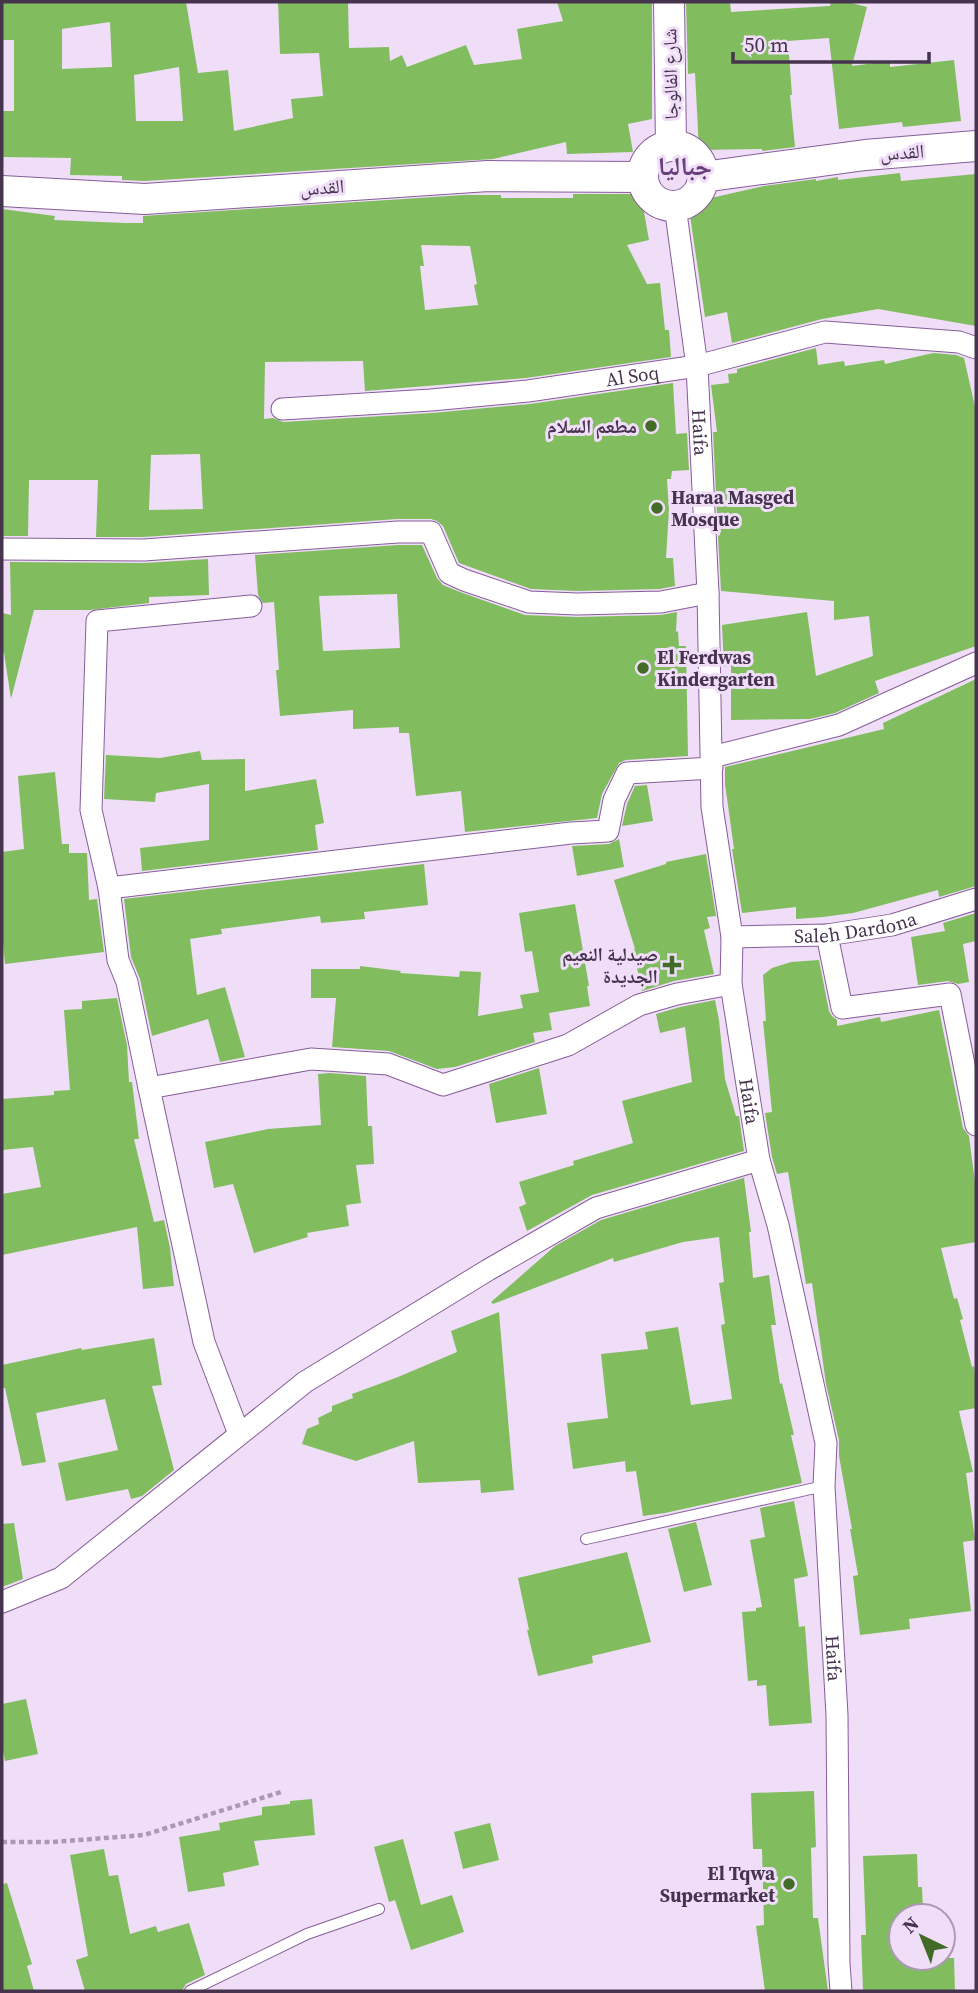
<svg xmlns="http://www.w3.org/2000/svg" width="978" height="1993" viewBox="0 0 978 1993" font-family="'Source Serif 4','Noto Naskh Arabic',serif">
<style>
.building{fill:#81bd5e;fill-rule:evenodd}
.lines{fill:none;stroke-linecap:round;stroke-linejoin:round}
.service-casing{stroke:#865d98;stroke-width:12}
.minor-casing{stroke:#865d98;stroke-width:23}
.secondary-casing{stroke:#865d98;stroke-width:32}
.path{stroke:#ab99b4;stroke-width:4.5;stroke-dasharray:5 3.5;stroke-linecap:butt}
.service{stroke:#fff;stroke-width:10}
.minor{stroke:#fff;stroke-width:21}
.secondary{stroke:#fff;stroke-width:30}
.poi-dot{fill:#426b27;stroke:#f0def9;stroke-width:2.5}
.labels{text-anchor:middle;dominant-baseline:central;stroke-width:6;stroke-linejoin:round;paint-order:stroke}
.street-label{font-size:19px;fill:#46344e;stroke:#f0def9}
.poi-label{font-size:19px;font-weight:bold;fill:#46344e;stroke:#f0def9;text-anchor:end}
.district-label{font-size:26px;font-weight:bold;fill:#69417a;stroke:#f0def9}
</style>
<rect width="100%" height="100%" fill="#f0def9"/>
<path class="building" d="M2,2H186L198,73L228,70L234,131L293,118L291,99L323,96L319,53L280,54L278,2H348L349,48L389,47L390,61L402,55L407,67L466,45L474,65L522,59L517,29L563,21L557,2H652V119L628,124L633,152L567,154L566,142L493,159L145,181L122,180V176L70,175L71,158L2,157V111H14V40H2ZM110,22L112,67L62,69V29ZM179,67L183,121H136L134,75Z
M686,2H730L731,12L830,6L831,2H847L867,7L852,66L890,61V67L954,60L961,121L903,127L902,122L839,129L829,38L788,41L792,95H790L795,147L762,151V149L699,150L695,73L688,74Z
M900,173L901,181L976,174V326L878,309L822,319L732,343L727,312L705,317L689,209L693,202L764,186L816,179V181L838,177V180Z
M573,194H633V199L638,198V201H642L649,240L627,245L647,284L660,283L665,330H669L671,357L526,378L365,391L363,361L265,362L264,419L273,418L283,422L432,413L530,404L673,383L676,434L687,433L689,470L672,471L671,479H667L669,510L666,558H673L675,586L660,589L577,591L531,589L459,563L443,526L437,521L431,519H397L144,537H96L98,480H29L28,536H2V209L55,216L54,220L125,223H143V216L464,195H501V198H573ZM421,245L470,246L477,284L474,285L478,305L425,310L420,266H424ZM200,454L203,509L149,510L151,455Z
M816,348L818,365L844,361L845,366L884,360L885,364L933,353L956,355L964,358L976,411V646L875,681L879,693L835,713L810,719L731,720V666L724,667L722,625L807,612L816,676L873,656L869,616L834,620V601L721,591L718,536L720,535L717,515L713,432H717L711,385L729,383L728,374L737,373V369Z
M398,545H422L437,578L443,585L460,592L525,615L577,617L661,615L677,612L676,632L678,631L679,646H686L688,756L626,760L619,763L602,794L597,818L465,832L461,791L416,796L409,733H399V727L353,729V710L280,716L276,670H279L274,602L263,603L258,595L255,555ZM397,594L400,648L323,651L319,596Z
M208,559L209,595L149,597V603L90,610H34L11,699L4,653L2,652V613L11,615L10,562L144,563Z
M976,679V886L939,897L938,890L853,913L823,917L796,919V907L742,913L732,849H734L725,784V767L884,729L883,723Z
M200,751L202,760L245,759V791L316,779L324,823L315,825L318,850L142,871L140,848L209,840V784L156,793L155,802L104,799L106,755L160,758Z
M55,772L62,844H69V853H87L89,900L97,899L104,952L5,964L2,931V852L24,849L18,776Z
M647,785L653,821L622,826L627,804L635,786Z
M619,839L624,867L577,876L572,846L609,844Z
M706,854L716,916L707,917L710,928L704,930L714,974L674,981L642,991L633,950L635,949L614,880L666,864V862Z
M424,864L428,905L364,912L365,919L321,923L320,916L221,929L222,934L190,939L197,995L225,987L245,1057L220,1062L208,1019L152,1036L140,979L131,957L124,899Z
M575,904L589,986H587L590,1006L549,1013L552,1030L533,1033L535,1042L455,1067L437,1069L389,1051L332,1047L336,998H311V969H360V966L401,971L400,973L459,977L460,971L481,972L478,1016L523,1008L520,995L539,992L532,951L525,952L519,913Z
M976,913V941L963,944L969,982L958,984L948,981L918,985L911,937L945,931L943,923Z
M819,960L829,1011L832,1016L837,1020V1026L880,1017L881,1022L939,1010L963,1128L969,1136L976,1190V1242L941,1248L954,1299L957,1298L963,1319L960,1320L972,1367L974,1366L976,1382V1408L959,1411L973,1472L966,1473L975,1540L963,1542L971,1611L909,1619L910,1629L860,1635L853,1576L858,1575L850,1529H852L839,1456V1440L826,1384L812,1283L806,1284L788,1172L777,1174L772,1157L765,1113L772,1112L763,1021H766L763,975L772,968L791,962Z
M117,998L127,1045L129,1082H132L139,1139H134L154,1222L164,1220L170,1248L174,1286L143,1289L137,1227L2,1255V1194L41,1187L33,1147L2,1150V1099L54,1095V1091L70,1090L64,1010L82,1009V1001Z
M715,1000L719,1020L725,1079L736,1116H739L744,1151L592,1195L527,1231L519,1207L526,1204L519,1182L574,1165L573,1161L633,1143L622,1101L692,1082L685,1027L660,1033L656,1014L680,1007Z
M539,1068L547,1114L496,1123L489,1084Z
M330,1073L366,1076L368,1126H372L374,1164L356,1165L361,1203L346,1205L349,1226L307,1233L308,1237L254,1253L233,1184L214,1188L205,1142L268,1129L321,1125L318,1074Z
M750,1176L744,1178L751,1232H749L753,1278L769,1275L776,1325H771L780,1384L782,1383L794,1435H791L802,1483L665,1513L643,1516L636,1471L626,1472L625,1461L573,1469L567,1423L608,1418L601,1354L648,1349L645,1332L678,1327L691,1405L732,1399L721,1325L725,1324L719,1283L724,1282L719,1237L683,1242L614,1262L613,1258L493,1304L491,1302L555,1246L601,1220Z
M499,1312L514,1490L481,1493L480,1480L418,1483L414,1441L356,1461L302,1444L307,1429L319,1424L318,1418L332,1411V1406L353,1398L352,1394L398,1377L457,1352L451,1331Z
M154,1338L162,1385L152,1386L174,1470L142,1496L131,1499L128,1489L66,1501L58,1463L118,1450L105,1399L36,1413L46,1462L22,1466L5,1388H2V1365L81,1348L82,1350Z
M794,1501L808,1576L794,1579L799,1627L805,1626L812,1723L769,1726L766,1685L757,1686V1680L748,1681L742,1612L756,1611V1608L762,1607L750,1540L765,1537L760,1508Z
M696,1522L712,1585L684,1592L668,1529Z
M14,1523L23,1579L2,1587V1524Z
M627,1552L651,1642L592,1656L593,1663L538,1676L527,1630H529L518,1578Z
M26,1699L38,1754L5,1761L2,1745V1704Z
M814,1791L816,1847L811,1848L813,1918H818L828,1991H765L756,1926L764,1925L762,1849H753L751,1793Z
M312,1799L315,1835L254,1841L259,1865L223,1873L225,1886L188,1892L179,1837L220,1830L219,1823L262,1815V1807L290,1804V1801Z
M490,1823L499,1860L463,1869L454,1832Z
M403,1839L421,1905L452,1895L464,1932L411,1950L395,1900L389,1902L374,1847Z
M104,1849L109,1876L118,1875L130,1934L156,1926L158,1932L189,1923L205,1975L186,1984L182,1991H85L76,1960L88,1956L70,1855Z
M917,1854L918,1887H922L923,1910L901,1911V1958H954L955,1991H863L861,1935H866L863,1856Z
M7,1883L32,1964L27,1966L34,1991H2V1884Z"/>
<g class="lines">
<g class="service-casing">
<path id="service" d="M586,1539L824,1486
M190,1991L307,1934L379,1909"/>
</g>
<g class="minor-casing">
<g id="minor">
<path id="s1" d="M675,206L697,366L708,593L712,807L732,937L731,984L759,1160L778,1225L826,1443L824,1486L837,1715L839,1964L841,1991"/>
<path id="s2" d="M282,409L431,400L528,391L697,366L825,332L959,342L976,348"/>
<path d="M2,549L144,550L398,532H431L449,573L464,580L529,602L577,604L661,602L708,593"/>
<path d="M251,606L97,621L91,810L109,888L118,960L127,982L149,1088L311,1059L388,1064L443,1085L568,1045L639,1005L677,994L731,984"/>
<path d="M712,757L839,725L976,663"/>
<path d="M109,888L571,833L608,831L614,800L627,773L712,768"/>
<path d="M827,935L842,1008L950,994L976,1125"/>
<path id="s3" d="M732,937L827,935L892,925L976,899"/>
<path d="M149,1088L204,1342L239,1434"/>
<path d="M2,1602L61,1578L305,1382L488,1270L596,1208L759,1160"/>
</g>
</g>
<g class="secondary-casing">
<path id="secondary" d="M669,2L671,146
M643 176a30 30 0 1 1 60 0a30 30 0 1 1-60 0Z
M703,177L865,155L976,146
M2,191L145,199L488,176L643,177"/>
</g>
<path class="path" d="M2,1842H53L144,1835L284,1791"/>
<use href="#service" class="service"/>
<use href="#minor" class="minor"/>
<use href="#secondary" class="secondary"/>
</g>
<g class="poi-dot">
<circle cx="651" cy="426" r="7"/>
<circle cx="657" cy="508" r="7"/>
<circle cx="643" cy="668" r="7"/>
<path d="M668.5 954.5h7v7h7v7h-7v7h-7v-7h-7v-7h7z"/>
<circle cx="789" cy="1884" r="7"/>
</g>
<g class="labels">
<g class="street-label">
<text transform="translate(670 74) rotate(-91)">شارع الفالوجا</text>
<text transform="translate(902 152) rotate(-4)">القدس</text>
<text transform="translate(322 187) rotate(-4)">القدس</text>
<text stroke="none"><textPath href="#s2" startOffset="352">Al Soq</textPath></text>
<text stroke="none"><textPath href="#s1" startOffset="228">Haifa</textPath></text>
<text stroke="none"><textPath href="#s3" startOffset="124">Saleh Dardona</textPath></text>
<text stroke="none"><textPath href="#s1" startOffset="900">Haifa</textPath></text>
<text stroke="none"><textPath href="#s1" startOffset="1466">Haifa</textPath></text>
</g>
<g class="poi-label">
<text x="637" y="426">مطعم السلام</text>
<text x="671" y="497" text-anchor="start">Haraa Masged<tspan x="671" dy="22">Mosque</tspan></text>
<text x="657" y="657" text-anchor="start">El Ferdwas<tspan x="657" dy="22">Kindergarten</tspan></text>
<text x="658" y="954">صيدلية النعيم<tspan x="658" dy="22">الجديدة</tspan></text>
<text x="775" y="1873">El Tqwa<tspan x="775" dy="22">Supermarket</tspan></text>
</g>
<g class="district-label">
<text x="685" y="166">جباليا</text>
</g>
</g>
<rect width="978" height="1993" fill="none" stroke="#46344e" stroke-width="7"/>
<g transform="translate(922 1937) rotate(317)"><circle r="33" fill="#f0def9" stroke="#ac9ab5" stroke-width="2"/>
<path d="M0-5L12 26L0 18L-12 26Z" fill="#426b27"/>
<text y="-10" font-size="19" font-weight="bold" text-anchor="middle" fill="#46344e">N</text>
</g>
<path d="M733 52v10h196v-10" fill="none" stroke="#46344e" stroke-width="3.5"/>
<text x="744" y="52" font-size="21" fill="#46344e" stroke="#f0def9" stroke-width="5" paint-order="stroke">50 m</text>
</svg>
